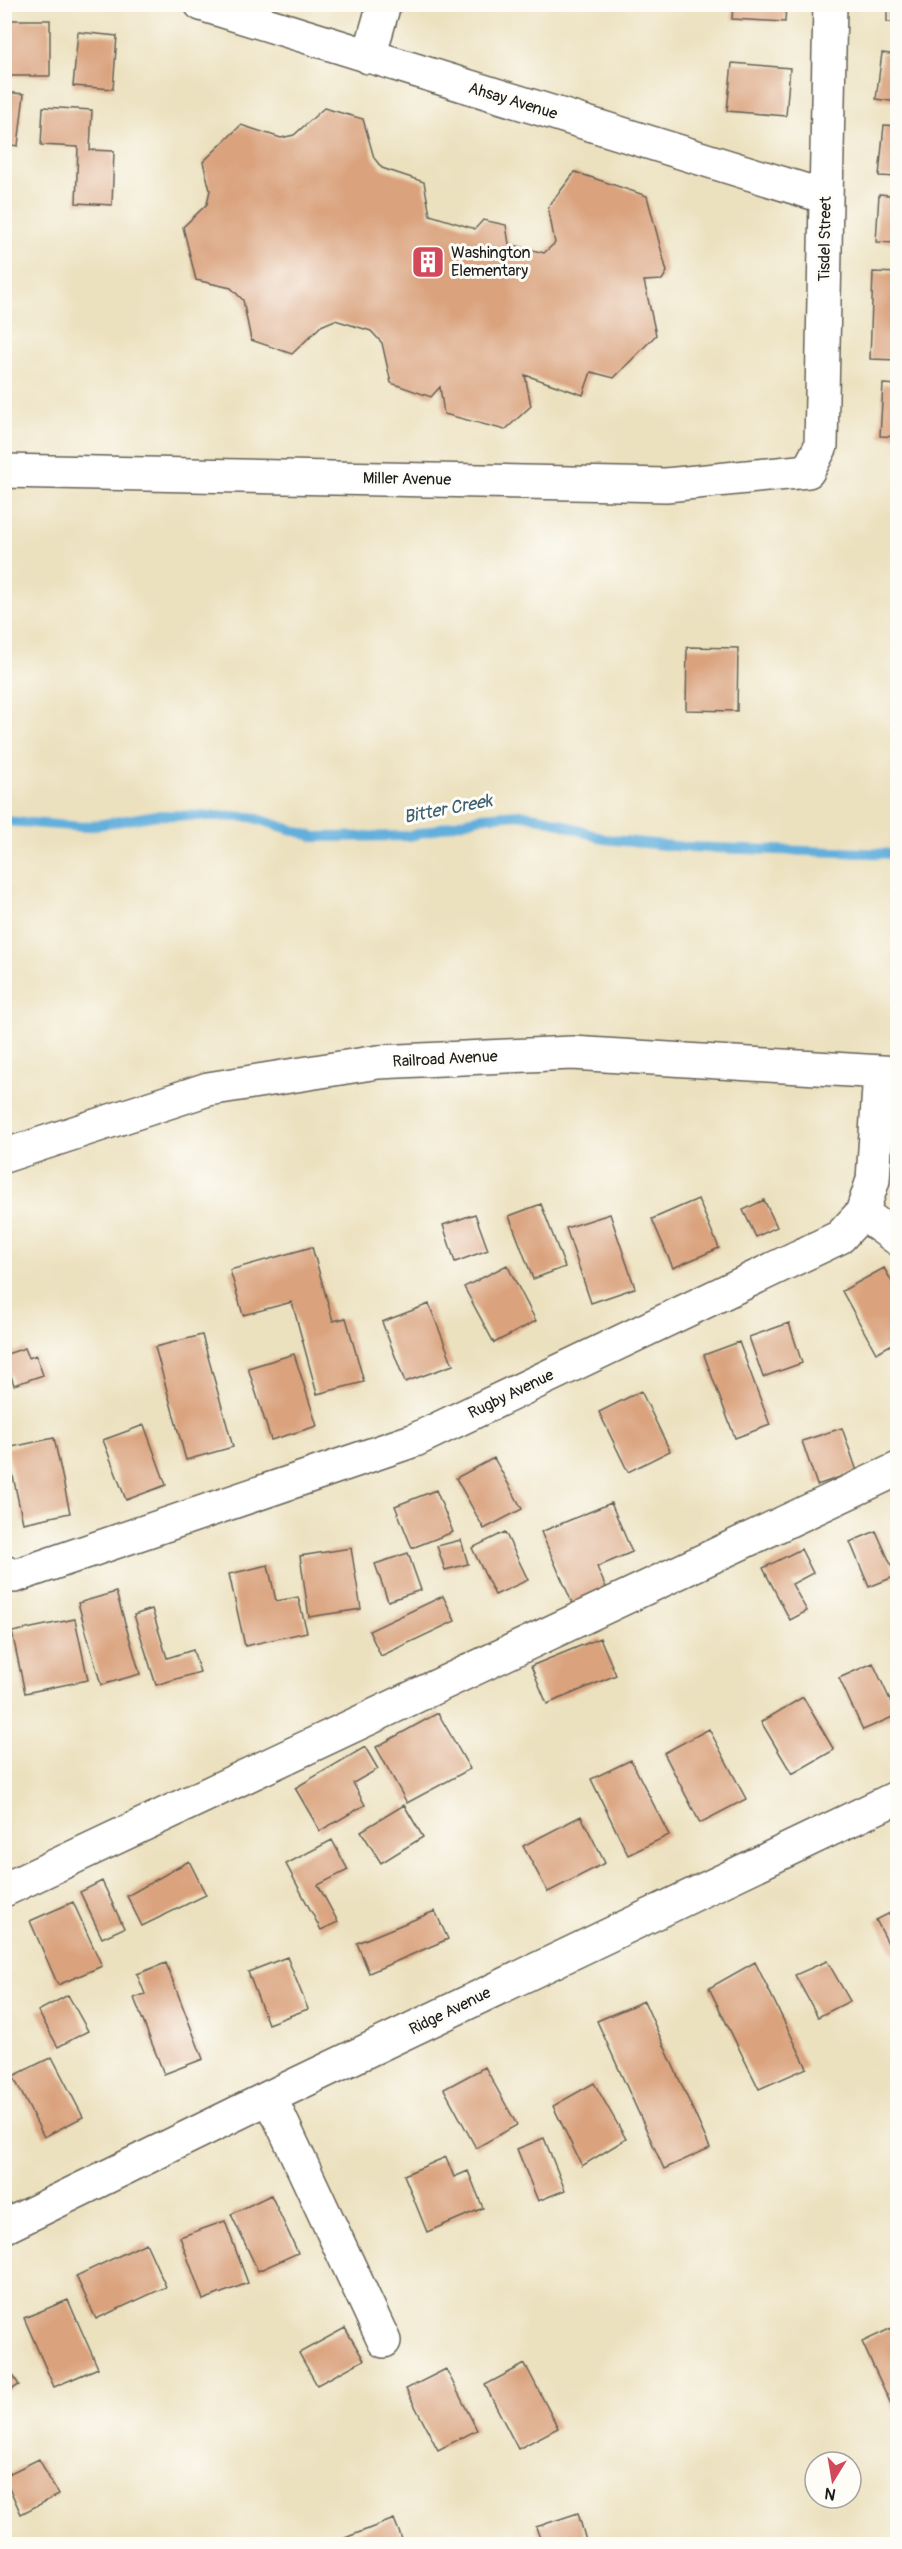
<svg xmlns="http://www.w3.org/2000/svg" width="902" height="2549" viewBox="0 0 902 2549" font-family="Pangolin,sans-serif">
	<rect width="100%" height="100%" fill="#fdfcf7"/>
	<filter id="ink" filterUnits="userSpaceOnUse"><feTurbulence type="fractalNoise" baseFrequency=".0167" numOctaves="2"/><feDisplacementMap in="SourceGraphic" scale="12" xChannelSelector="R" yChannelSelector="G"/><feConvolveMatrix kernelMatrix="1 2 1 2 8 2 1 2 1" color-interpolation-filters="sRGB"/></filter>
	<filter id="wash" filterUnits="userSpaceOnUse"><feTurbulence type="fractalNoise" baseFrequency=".008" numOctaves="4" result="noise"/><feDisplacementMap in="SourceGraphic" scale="24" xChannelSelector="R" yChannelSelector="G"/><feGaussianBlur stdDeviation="1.35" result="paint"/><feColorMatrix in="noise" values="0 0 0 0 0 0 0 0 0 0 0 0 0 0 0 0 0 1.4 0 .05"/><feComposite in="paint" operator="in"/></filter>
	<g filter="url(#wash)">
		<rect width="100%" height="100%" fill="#ece1bf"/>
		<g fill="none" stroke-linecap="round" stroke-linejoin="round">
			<path stroke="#62afdc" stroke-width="10" d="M 4,821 L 85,827 L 157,815 L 251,817 L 315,837 L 410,836 L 482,817 L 519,814 L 547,819 L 604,839 L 684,847 L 898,854"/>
		</g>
		<g id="blocks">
			<path fill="#daa37e" d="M 733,4 L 786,4 L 785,22 L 732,19 Z
				M 887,4 L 898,4 L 898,22 L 887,22 Z
				M 4,20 L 50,20 L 50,76 L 4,76 Z
				M 78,32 L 117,36 L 113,89 L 73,86 Z
				M 882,53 L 898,55 L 898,102 L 876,99 Z
				M 732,63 L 790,68 L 786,116 L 727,111 Z
				M 4,92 L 24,94 L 18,146 L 4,144 Z
				M 43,107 L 92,110 L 90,150 L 114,151 L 112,205 L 76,203 L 78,147 L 41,145 Z
				M 324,108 L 363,119 L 374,158 L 382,168 L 424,182 L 430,215 L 475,229 L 483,220 L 506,225 L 509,244 L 544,253 L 555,243 L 548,207 L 575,172 L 647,196 L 667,272 L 662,280 L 644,281 L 656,335 L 614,378 L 591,372 L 583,395 L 525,375 L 531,406 L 505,430 L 444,414 L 440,387 L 431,397 L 391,383 L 382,343 L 371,331 L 335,320 L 321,326 L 292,354 L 251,340 L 243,300 L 231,288 L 196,280 L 183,227 L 207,204 L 210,190 L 203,162 L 241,125 L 281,138 L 294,135 Z
				M 884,125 L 898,126 L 898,177 L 879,176 Z
				M 879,194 L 898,196 L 898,243 L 876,242 Z
				M 873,272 L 898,273 L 898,360 L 870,359 Z
				M 883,384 L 898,385 L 898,437 L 880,436 Z
				M 687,647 L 738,648 L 737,711 L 686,710 Z
				M 698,1199 L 719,1248 L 673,1268 L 652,1219 Z
				M 764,1200 L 777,1227 L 756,1237 L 743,1210 Z
				M 541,1204 L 565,1267 L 533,1279 L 509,1216 Z
				M 475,1214 L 488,1250 L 455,1262 L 443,1225 Z
				M 610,1214 L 635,1288 L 591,1303 L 566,1228 Z
				M 312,1247 L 333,1321 L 346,1318 L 364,1382 L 317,1394 L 292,1302 L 243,1315 L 230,1270 Z
				M 507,1265 L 536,1321 L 494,1343 L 464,1287 Z
				M 884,1268 L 898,1292 L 898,1341 L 876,1353 L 842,1291 Z
				M 429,1304 L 453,1365 L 405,1382 L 382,1322 Z
				M 789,1323 L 802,1363 L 763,1377 L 749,1337 Z
				M 202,1335 L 233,1447 L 186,1460 L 155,1347 Z
				M 739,1342 L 770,1425 L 735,1438 L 704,1355 Z
				M 25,1348 L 29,1358 L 36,1355 L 43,1375 L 14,1385 L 4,1355 Z
				M 294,1354 L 317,1426 L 271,1440 L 248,1368 Z
				M 641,1391 L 670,1451 L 628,1472 L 599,1412 Z
				M 144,1425 L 166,1485 L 126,1500 L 103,1440 Z
				M 842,1428 L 857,1471 L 817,1485 L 802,1441 Z
				M 54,1438 L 70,1513 L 23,1523 L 7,1448 Z
				M 494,1458 L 522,1509 L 484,1529 L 456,1478 Z
				M 436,1490 L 453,1532 L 412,1548 L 395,1506 Z
				M 611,1503 L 632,1552 L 597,1567 L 608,1592 L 574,1607 L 541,1532 Z
				M 876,1531 L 896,1576 L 869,1587 L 850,1542 Z
				M 505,1532 L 528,1580 L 495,1595 L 472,1548 Z
				M 461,1540 L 468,1564 L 445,1570 L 437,1546 Z
				M 351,1548 L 361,1609 L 309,1617 L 300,1556 Z
				M 801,1549 L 813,1573 L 792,1584 L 807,1611 L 790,1620 L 763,1568 Z
				M 408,1553 L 421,1590 L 388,1601 L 375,1564 Z
				M 268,1565 L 276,1601 L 298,1597 L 307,1632 L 245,1646 L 229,1574 Z
				M 116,1592 L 140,1674 L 101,1685 L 78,1603 Z
				M 443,1596 L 455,1621 L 381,1656 L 369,1631 Z
				M 152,1609 L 167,1658 L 193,1650 L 200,1672 L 156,1685 L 134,1615 Z
				M 75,1619 L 88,1680 L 25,1693 L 12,1632 Z
				M 600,1638 L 616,1675 L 547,1704 L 531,1666 Z
				M 873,1663 L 897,1715 L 863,1730 L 839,1678 Z
				M 803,1697 L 834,1750 L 792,1774 L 761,1722 Z
				M 438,1713 L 470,1769 L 407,1803 L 376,1747 Z
				M 709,1729 L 746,1799 L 700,1823 L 664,1753 Z
				M 365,1747 L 378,1769 L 353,1783 L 365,1805 L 320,1831 L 295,1788 Z
				M 631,1760 L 669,1835 L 628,1855 L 591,1779 Z
				M 404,1805 L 423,1837 L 381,1863 L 361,1831 Z
				M 581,1816 L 605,1863 L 548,1892 L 523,1846 Z
				M 332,1840 L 348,1870 L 318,1885 L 338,1922 L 321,1930 L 286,1864 Z
				M 189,1861 L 206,1895 L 142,1926 L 127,1896 Z
				M 102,1881 L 124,1928 L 102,1938 L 80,1892 Z
				M 73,1902 L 102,1966 L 58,1985 L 30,1921 Z
				M 898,1909 L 898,1962 L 876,1920 Z
				M 435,1911 L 448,1939 L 369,1973 L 357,1943 Z
				M 287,1957 L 308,2009 L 268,2024 L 248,1972 Z
				M 827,1961 L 850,2001 L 818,2017 L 795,1975 Z
				M 755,1962 L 807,2068 L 759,2089 L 709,1988 Z
				M 166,1963 L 203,2059 L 164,2074 L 134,1998 L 145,1994 L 137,1974 Z
				M 68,1995 L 88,2031 L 58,2047 L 38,2011 Z
				M 644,2001 L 710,2148 L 664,2169 L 597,2021 Z
				M 52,2057 L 83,2117 L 44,2137 L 13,2076 Z
				M 485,2067 L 517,2125 L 476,2148 L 444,2089 Z
				M 594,2083 L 626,2139 L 582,2166 L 553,2106 Z
				M 544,2138 L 565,2190 L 538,2201 L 517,2149 Z
				M 446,2157 L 454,2177 L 468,2171 L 483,2208 L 427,2232 L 404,2175 Z
				M 271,2195 L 298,2253 L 258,2271 L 231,2214 Z
				M 225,2221 L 248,2283 L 203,2300 L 180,2237 Z
				M 146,2243 L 166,2287 L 96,2319 L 76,2276 Z
				M 68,2300 L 98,2368 L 54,2387 L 24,2318 Z
				M 898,2325 L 898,2419 L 862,2342 Z
				M 345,2328 L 364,2360 L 317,2385 L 299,2353 Z
				M 4,2361 L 19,2385 L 4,2394 Z
				M 525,2364 L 558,2428 L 518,2449 L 485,2385 Z
				M 446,2369 L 477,2430 L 438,2450 L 406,2389 Z
				M 39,2459 L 58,2495 L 21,2514 L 4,2476 Z
				M 578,2513 L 587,2544 L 542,2544 L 536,2527 Z
				M 394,2519 L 404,2544 L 348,2544 L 345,2538 Z"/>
		</g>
	</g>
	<g filter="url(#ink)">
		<use href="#blocks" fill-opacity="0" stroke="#656155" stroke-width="1.5"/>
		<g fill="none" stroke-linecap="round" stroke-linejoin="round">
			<defs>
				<path id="minor" d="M 201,4 L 826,197
					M 369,57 L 384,4
					M 4,471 L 666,485 L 808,471 L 821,446 L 830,4
					M 4,1156 L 208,1089 L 378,1062 L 572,1053 L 898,1073
					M 862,1213 L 898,1239
					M 4,1572 L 15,1576 L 415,1440 L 840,1237 L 862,1213 L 873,1180 L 880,1072
					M 4,1890 L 898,1469
					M 270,2097 L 384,2341
					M 4,2227 L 270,2097 L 898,1797"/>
			</defs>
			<use href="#minor" stroke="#656155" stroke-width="36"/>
			<use href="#minor" stroke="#fff" stroke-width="33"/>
		</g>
	</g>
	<defs>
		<symbol id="building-square" viewBox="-11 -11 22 22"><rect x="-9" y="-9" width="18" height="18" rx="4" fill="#d1495b" stroke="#fdfcf7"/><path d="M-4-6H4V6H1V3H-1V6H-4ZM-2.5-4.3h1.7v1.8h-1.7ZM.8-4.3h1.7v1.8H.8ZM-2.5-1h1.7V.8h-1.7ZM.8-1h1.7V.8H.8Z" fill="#fff"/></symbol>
	</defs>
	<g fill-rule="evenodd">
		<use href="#building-square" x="409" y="243" width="38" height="38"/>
	</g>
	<g text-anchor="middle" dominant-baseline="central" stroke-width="6" stroke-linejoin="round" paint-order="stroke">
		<g font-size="16" fill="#1c1c1c" stroke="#fdfcf7">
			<text transform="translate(513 101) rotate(17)">Ahsay Avenue</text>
			<text transform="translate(825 239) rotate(-89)">Tisdel Street</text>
			<text transform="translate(407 479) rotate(1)">Miller Avenue</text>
			<text transform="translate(445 1059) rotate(-3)">Railroad Avenue</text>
			<text transform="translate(511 1394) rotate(-26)">Rugby Avenue</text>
			<text transform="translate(450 2011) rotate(-26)">Ridge Avenue</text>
		</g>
		<g font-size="16" fill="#1c1c1c" stroke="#fdfcf7" text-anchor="start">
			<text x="451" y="253">Washington<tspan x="451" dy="18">Elementary</tspan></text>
		</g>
		<g font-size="18" font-style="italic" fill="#3c5e72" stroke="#fdfcf7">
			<text transform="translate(448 809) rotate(-11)">Bitter Creek</text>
		</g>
	</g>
	<rect width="902" height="2549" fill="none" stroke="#fdfcf7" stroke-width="24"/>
	<g transform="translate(833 2480) rotate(191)"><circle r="28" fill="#fdfcf7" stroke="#a3a29f" stroke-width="1.5"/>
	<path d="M0-4.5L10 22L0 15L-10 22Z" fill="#d1495b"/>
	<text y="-9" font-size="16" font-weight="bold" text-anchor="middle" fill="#1c1c1c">N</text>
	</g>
</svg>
